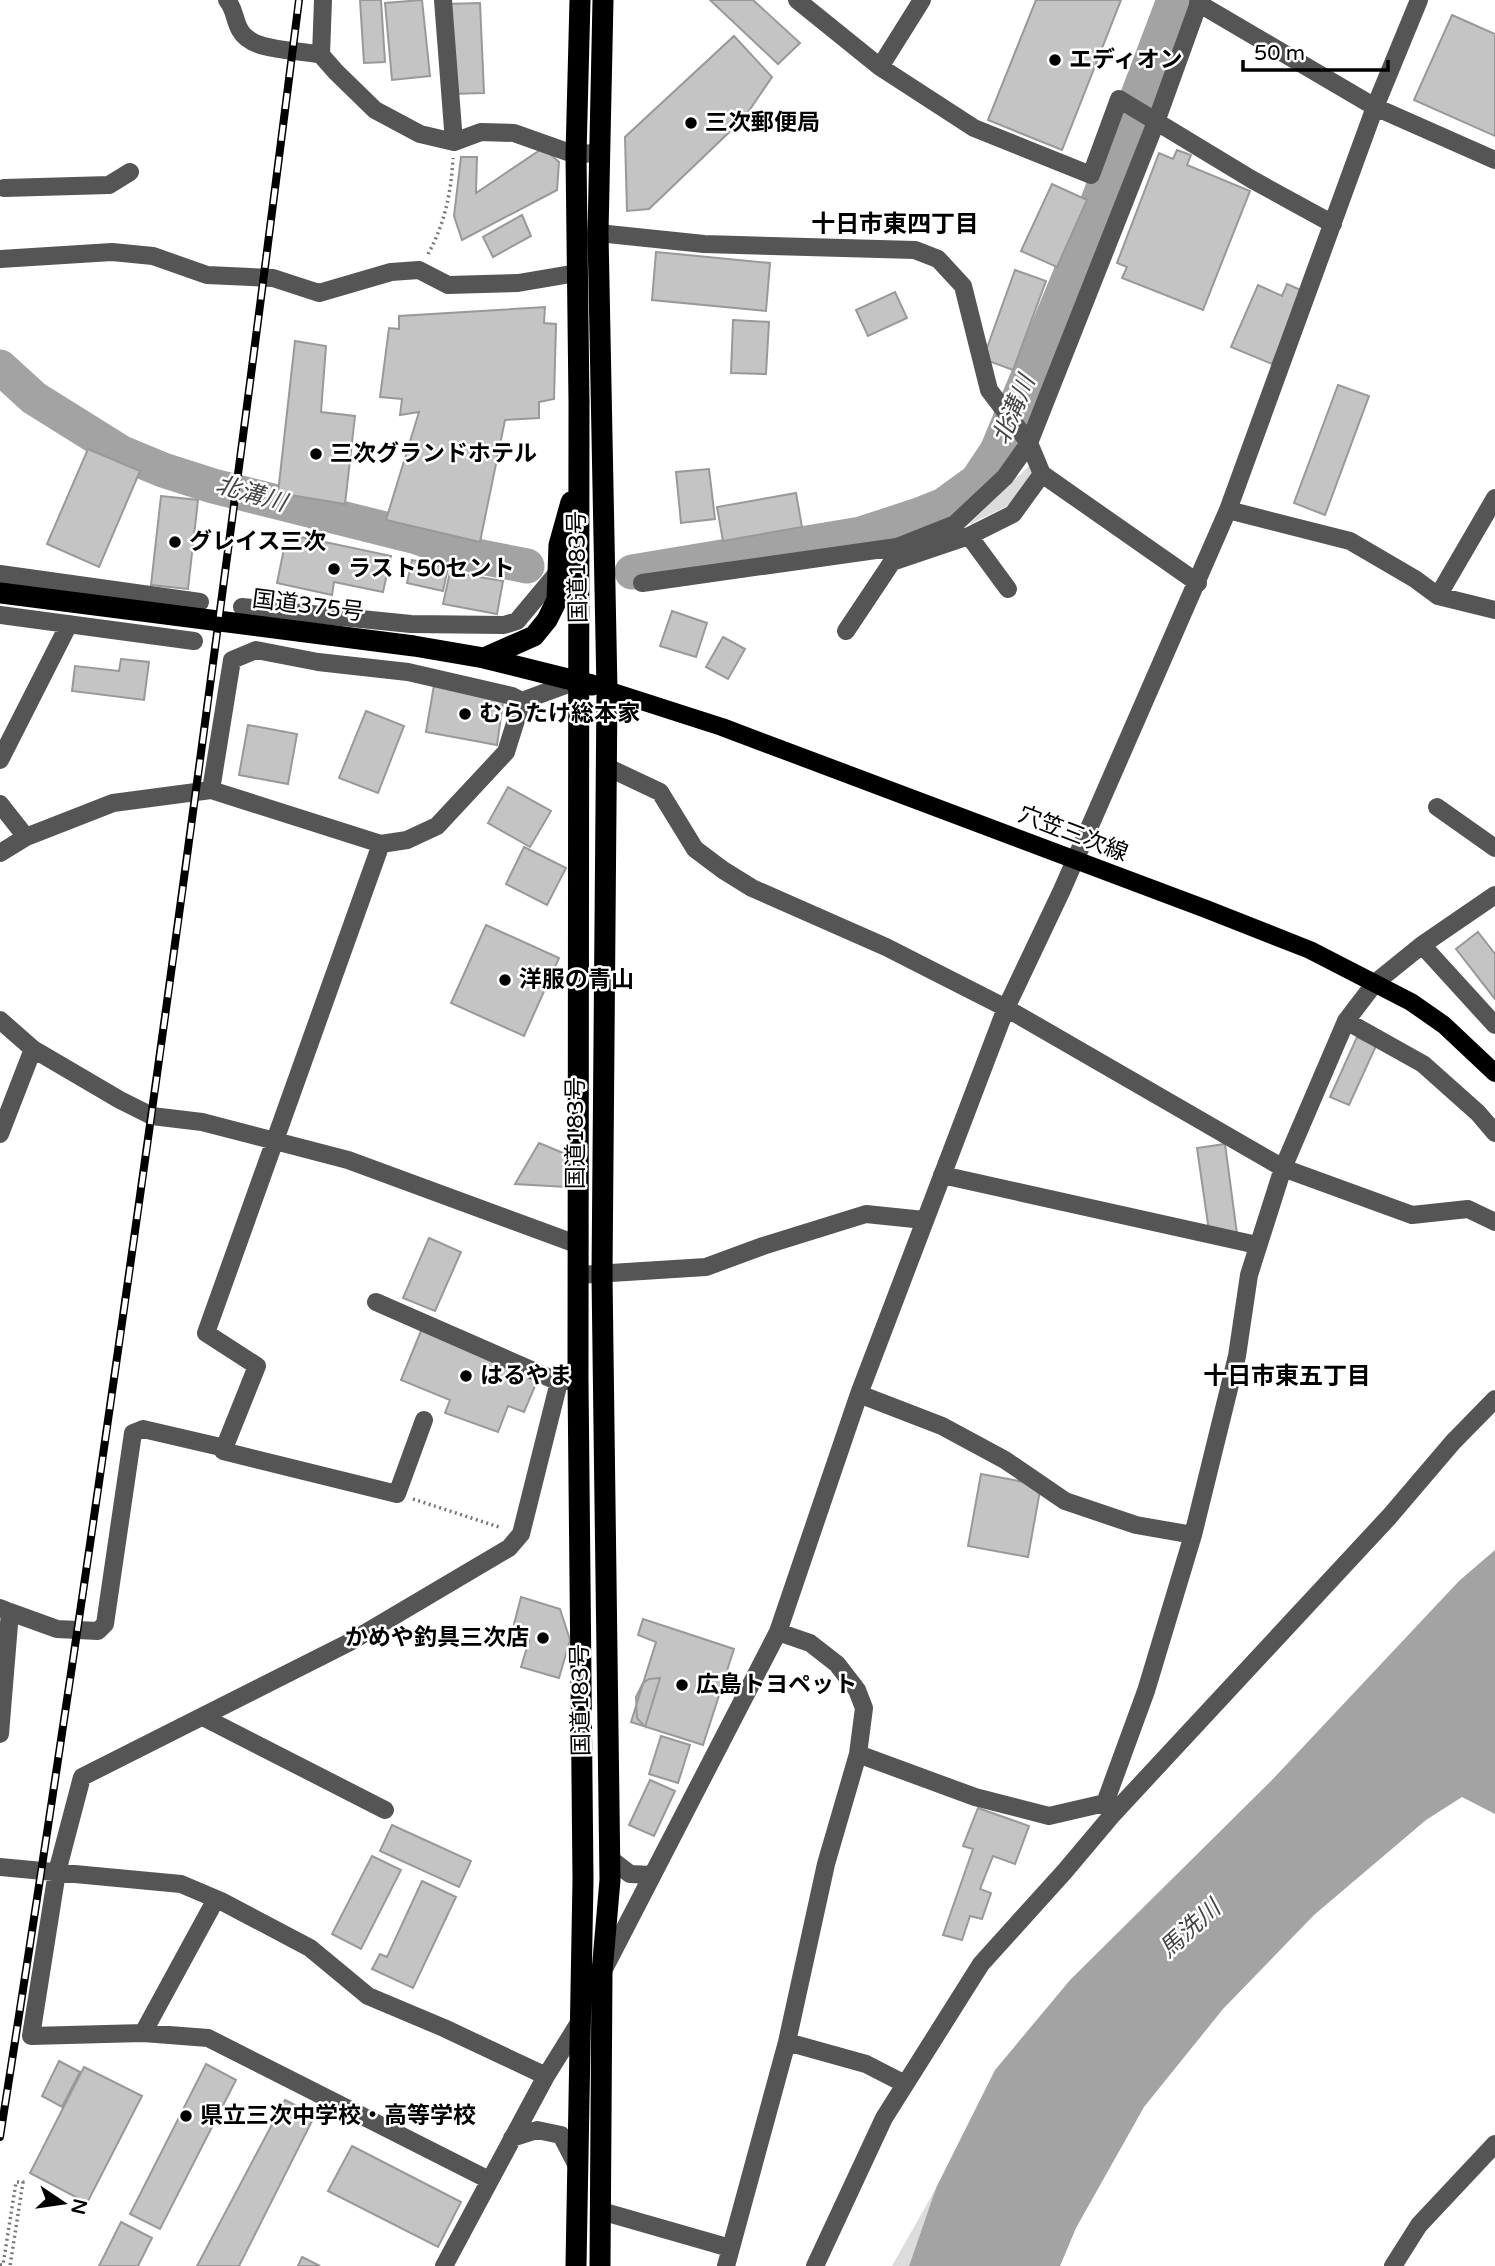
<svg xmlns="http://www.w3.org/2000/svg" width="1495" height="2266" viewBox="0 0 1495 2266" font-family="'Varela Round','Noto Sans JP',sans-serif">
	<rect width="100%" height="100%" fill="#fff"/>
	<path fill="#dcdcdc" d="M 1035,460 L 1042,474 L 1014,503 L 968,525 Z
		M 936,2188 L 909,2266 L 892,2266 Z"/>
	<path fill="#a3a3a3" d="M 1495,1550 L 1495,1814 L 1462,1797 L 1426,1820 L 1314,1915 L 1223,2009 L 1144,2107 L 1076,2228 L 1060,2266 L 909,2266 L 936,2188 L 995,2070 L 1070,1980 L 1272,1780 L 1459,1581 Z"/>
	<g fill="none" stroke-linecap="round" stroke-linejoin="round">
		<path stroke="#a3a3a3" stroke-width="35" d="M 0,367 L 34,398 L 122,453 L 163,470 L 213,486 L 417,537 L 461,553 L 527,566
			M 632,572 L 861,534 L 919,515 L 944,505 L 977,481 L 997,451 L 1069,278 L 1174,0"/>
	</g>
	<path fill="#c4c4c4" stroke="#999" stroke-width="2" d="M 360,0 L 381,0 L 385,62 L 364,63 Z
		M 422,0 L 430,76 L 392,80 L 385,3 Z
		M 710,0 L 753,0 L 800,43 L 778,64 Z
		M 1036,0 L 1121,0 L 1062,150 L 988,120 Z
		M 480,3 L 484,93 L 450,94 L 446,4 Z
		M 1452,15 L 1495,34 L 1495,136 L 1414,100 Z
		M 734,36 L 772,77 L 744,118 L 649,209 L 627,211 L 625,137 Z
		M 543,148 L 559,162 L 557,190 L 462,240 L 454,216 L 461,157 L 477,157 L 476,193 Z
		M 1177,150 L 1191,155 L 1187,165 L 1250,191 L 1203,310 L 1122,278 L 1127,267 L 1117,263 L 1159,153 L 1173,159 Z
		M 1052,184 L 1087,200 L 1057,267 L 1021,251 Z
		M 522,215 L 531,236 L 493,257 L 483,237 Z
		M 656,252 L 770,263 L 766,311 L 652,300 Z
		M 1015,270 L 1046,281 L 1013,370 L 983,359 Z
		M 1287,284 L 1303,291 L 1272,364 L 1231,347 L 1258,285 L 1282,296 Z
		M 895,292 L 907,318 L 868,336 L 856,310 Z
		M 545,307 L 544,323 L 556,324 L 554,399 L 539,402 L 539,418 L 505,420 L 480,542 L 386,520 L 419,412 L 400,415 L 402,399 L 380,397 L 389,328 L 399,329 L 399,316 Z
		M 733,320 L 769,322 L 766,374 L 731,373 Z
		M 295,341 L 326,346 L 321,412 L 355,416 L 345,504 L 278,493 Z
		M 1338,385 L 1369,396 L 1325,515 L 1294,503 Z
		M 88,449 L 140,471 L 99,567 L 47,544 Z
		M 709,469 L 715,519 L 681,523 L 676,472 Z
		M 796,493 L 802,527 L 723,541 L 717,507 Z
		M 161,496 L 198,500 L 188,589 L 151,585 Z
		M 287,534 L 391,556 L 383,592 L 334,582 L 332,595 L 277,583 Z
		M 412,560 L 448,568 L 443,591 L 407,583 Z
		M 450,572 L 503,581 L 497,614 L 443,604 Z
		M 672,611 L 707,623 L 696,657 L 660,646 Z
		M 723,637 L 745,649 L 728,679 L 706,667 Z
		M 121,659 L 149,662 L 144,700 L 72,691 L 75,666 L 119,671 Z
		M 434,685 L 504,695 L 497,745 L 426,732 Z
		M 366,711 L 404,726 L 378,793 L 339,778 Z
		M 248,725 L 297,734 L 288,784 L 239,775 Z
		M 508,787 L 551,811 L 530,847 L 488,823 Z
		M 524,847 L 566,868 L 547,905 L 506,884 Z
		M 486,925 L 559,958 L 524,1036 L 451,1003 Z
		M 1478,932 L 1495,954 L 1495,999 L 1456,949 Z
		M 1357,1037 L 1376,1046 L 1349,1105 L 1330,1097 Z
		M 539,1143 L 568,1155 L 566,1187 L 515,1184 Z
		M 1225,1144 L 1237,1234 L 1210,1238 L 1197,1148 Z
		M 429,1238 L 461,1252 L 435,1311 L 403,1298 Z
		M 425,1321 L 538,1379 L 524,1412 L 508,1406 L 498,1432 L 445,1413 L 450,1400 L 401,1380 Z
		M 981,1474 L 1041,1485 L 1028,1557 L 968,1546 Z
		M 521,1597 L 560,1609 L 570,1640 L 559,1678 L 521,1667 L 529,1641 L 511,1636 Z
		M 643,1619 L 734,1649 L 703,1745 L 631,1722 L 656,1642 L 638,1635 Z
		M 660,1678 L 645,1727 L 637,1718 L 636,1697 L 643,1683 L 649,1679 Z
		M 661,1736 L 690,1745 L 678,1783 L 649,1774 Z
		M 650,1780 L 675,1791 L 654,1836 L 629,1825 Z
		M 978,1808 L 1029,1826 L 1015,1864 L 993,1856 L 980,1889 L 991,1893 L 982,1919 L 970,1916 L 962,1940 L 943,1935 L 973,1849 L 963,1846 Z
		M 392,1825 L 471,1861 L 459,1887 L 380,1851 Z
		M 372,1856 L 401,1870 L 361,1949 L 332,1934 Z
		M 422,1881 L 456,1897 L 413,1988 L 372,1969 L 380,1954 L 387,1957 Z
		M 59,2061 L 80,2072 L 62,2107 L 42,2096 Z
		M 206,2064 L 236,2080 L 160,2229 L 130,2214 Z
		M 84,2067 L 142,2096 L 87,2203 L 30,2173 Z
		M 285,2100 L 315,2115 L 239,2266 L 197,2266 Z
		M 352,2146 L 461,2202 L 438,2247 L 328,2191 Z
		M 121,2222 L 152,2238 L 138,2266 L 99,2266 Z
		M 302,2257 L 320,2266 L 298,2266 Z"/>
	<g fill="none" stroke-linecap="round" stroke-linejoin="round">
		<path stroke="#777" stroke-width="3.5" stroke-dasharray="2 3.5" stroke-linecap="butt" d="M 428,254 C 445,223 451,193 453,158
			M 413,1499 L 502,1528
			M 0,2265 L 3,2265 L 16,2182 L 23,2182 L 10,2266"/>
		<path stroke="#555" stroke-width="18" d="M 227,0 C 235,9 234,20 240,30 C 252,53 299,49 321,55 L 336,72 L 375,110 L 420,134 L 454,142 L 481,132 L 514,133 L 576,155 L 600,152
			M 443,0 L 454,142
			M 797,0 L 880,67 L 974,128 L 1091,175 L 1119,99 L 1251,179 L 1333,224
			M 1198,3 L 1375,107 L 1495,160
			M 321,55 L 323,0
			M 880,67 L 922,0
			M 4,188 L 109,185 L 130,172
			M 598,233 L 704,244 L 915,250 L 938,259 L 963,286 L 989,390 L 1029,443 L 1042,474 L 1198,583
			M 0,259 L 112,252 L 153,256 L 207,275 L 273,278 L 319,293 L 391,272 L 419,270 L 448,285 L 518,283 L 577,273
			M 1228,510 L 1350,541 L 1415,579 L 1438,596 L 1495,610
			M 969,536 L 1008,589
			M 0,574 L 200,602
			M 642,583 L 897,547 L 955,524 L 1005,477 L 1029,443 L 1156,122 L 1200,0
			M 1438,596 L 1495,498
			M 242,607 L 411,624 L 504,625 L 517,621 L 558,572
			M 0,615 L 194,641
			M 846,631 L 892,562 L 969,536 L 1013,514 L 1042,474
			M 0,760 L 69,624
			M 605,766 L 660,792 L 695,849 L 723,870 L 752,888 L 886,947 L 1006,1008 L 1283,1168 L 1412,1215 L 1468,1209 L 1495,1222
			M 211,790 L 232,660 L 256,650 L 318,662 L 408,672 L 512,696 L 522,701 L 579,680
			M 0,804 L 26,837
			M 1437,807 L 1495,848
			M 381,844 L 206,1333 L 257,1366 L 223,1451 L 397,1494 L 424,1420
			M 0,853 L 26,837 L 113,803 L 211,790 L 381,844 L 407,840 L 437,826 L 506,752 L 522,701
			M 1422,945 L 1495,1025
			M 0,1020 L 33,1049
			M 1346,1021 L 1423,1064 L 1478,1113 L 1495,1133
			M 0,1134 L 33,1049 L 120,1100 L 152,1116 L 202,1122 L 348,1160 L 579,1245
			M 942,1175 L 1257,1245
			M 579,1275 L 706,1267 L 763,1246 L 866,1214 L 924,1220
			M 376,1302 L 559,1382
			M 859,1394 L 942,1426 L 1005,1460 L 1065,1501 L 1136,1525 L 1193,1535
			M 10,1612 L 57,1629 L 98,1631 L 105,1624 L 133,1433 L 143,1429 L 225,1448
			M 203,1717 L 385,1810
			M 0,1734 L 10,1612 L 0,1608
			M 858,1754 L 975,1797 L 1049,1816 L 1105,1803
			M 1113,1814 L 1105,1803 L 1146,1691 L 1193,1535 L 1237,1356 L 1249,1275 L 1283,1168 L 1346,1021 L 1375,983 L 1422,945 L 1495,895
			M 609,1858 L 630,1874 L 652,1875
			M 0,1867 L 181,1884 L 221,1901 L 310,1948 L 368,1996 L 444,2028 L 546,2076
			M 605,1967 L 778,1632 L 859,1394 L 1006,1008 L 1062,890 L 1228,510 L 1375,107 L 1419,0
			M 143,2033 L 216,1899
			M 787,2042 L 866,2064 L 905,2084
			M 512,2138 L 537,2130 L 561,2135 L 578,2168
			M 489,2180 L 208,2038 L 143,2033 L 31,2036 L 57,1872 L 82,1777 L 350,1642 L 509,1548 L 521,1534 L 559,1382 L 578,1379
			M 601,2211 L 730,2248
			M 444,2266 L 546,2076 L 582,2018
			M 726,2266 L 787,2042 L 826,1864 L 858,1754 L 864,1708 L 857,1690 L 837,1664 L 810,1643 L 778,1632
			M 815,2266 L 884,2118 L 981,1964 L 1065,1871 L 1113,1814 L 1389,1517 L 1453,1442 L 1495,1399
			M 1393,2266 L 1419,2225 L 1495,2144"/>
		<path stroke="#000" stroke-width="18" d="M 607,690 L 722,727 L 1206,909 L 1310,950 L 1411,1002 L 1444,1025 L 1495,1073"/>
		<path stroke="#000" stroke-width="21" d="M 0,593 L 414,646 L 484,658 L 592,685
			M 484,658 L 534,636 L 547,620 L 557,600 L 559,545 L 571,502
			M 576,2266 L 583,1880 L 578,1379 L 579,402 L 576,155 L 580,0
			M 600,2266 L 602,1972 L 610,1880 L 602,1275 L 607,690 L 598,233 L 603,0"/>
		<defs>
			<path id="rail" d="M 0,2137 C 112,1427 209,714 299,0"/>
		</defs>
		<use href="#rail" stroke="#000" stroke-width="8"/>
		<use href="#rail" stroke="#fff" stroke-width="5" stroke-dasharray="16" stroke-linecap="butt"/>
	</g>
	<g fill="#000" stroke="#fff" stroke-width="2.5">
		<circle cx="1055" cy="60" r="7"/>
		<circle cx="691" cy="123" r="7"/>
		<circle cx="316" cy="454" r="7"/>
		<circle cx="175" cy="542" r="7"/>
		<circle cx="334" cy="569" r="7"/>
		<circle cx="465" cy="714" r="7"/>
		<circle cx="505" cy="980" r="7"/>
		<circle cx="466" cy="1376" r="7"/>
		<circle cx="543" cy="1638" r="7"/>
		<circle cx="682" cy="1685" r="7"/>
		<circle cx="186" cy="2116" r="7"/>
	</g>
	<g text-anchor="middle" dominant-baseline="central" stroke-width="5" stroke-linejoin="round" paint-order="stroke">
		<g font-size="23" font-weight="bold" fill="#000" stroke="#fff" text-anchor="start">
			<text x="1069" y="60">エディオン</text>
			<text x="705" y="123">三次郵便局</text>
			<text x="330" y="454">三次グランドホテル</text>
			<text x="189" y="542">グレイス三次</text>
			<text x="348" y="569">ラスト50セント</text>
			<text x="479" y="714">むらたけ総本家</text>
			<text x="519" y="980">洋服の青山</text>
			<text x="480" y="1376">はるやま</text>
			<text x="529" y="1638" text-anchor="end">かめや釣具三次店</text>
			<text x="696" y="1685">広島トヨペット</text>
			<text x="200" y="2116">県立三次中学校・高等学校</text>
		</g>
		<g font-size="23" fill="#000" stroke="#fff">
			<text transform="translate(578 567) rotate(-91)">国道183号</text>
			<text transform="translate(308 606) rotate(7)">国道375号</text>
			<text transform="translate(1073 834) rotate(21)">穴笠三次線</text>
			<text transform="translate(576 1133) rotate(-90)">国道183号</text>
			<text transform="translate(581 1700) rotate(-91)">国道183号</text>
		</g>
		<g font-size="24" font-weight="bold" fill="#000" stroke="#fff">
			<text x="895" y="224">十日市東四丁目</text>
			<text x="1287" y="1376">十日市東五丁目</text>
		</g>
		<g font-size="24" font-style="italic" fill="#444" stroke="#fff">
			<text transform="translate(1014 410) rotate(-67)">北溝川</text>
			<text transform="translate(251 494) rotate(16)">北溝川</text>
			<text transform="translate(1190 1929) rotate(-42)">馬洗川</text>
		</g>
	</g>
	<g transform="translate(63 2203) rotate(103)" stroke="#ffffff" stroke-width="5" paint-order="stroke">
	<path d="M0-5L12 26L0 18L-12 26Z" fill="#000000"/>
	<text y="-10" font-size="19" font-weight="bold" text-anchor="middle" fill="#000000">N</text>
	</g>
	<path d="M1243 60v10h145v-10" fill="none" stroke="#000000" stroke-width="3.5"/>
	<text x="1254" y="60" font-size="21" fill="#000000" stroke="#ffffff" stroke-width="5" paint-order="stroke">50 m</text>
</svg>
